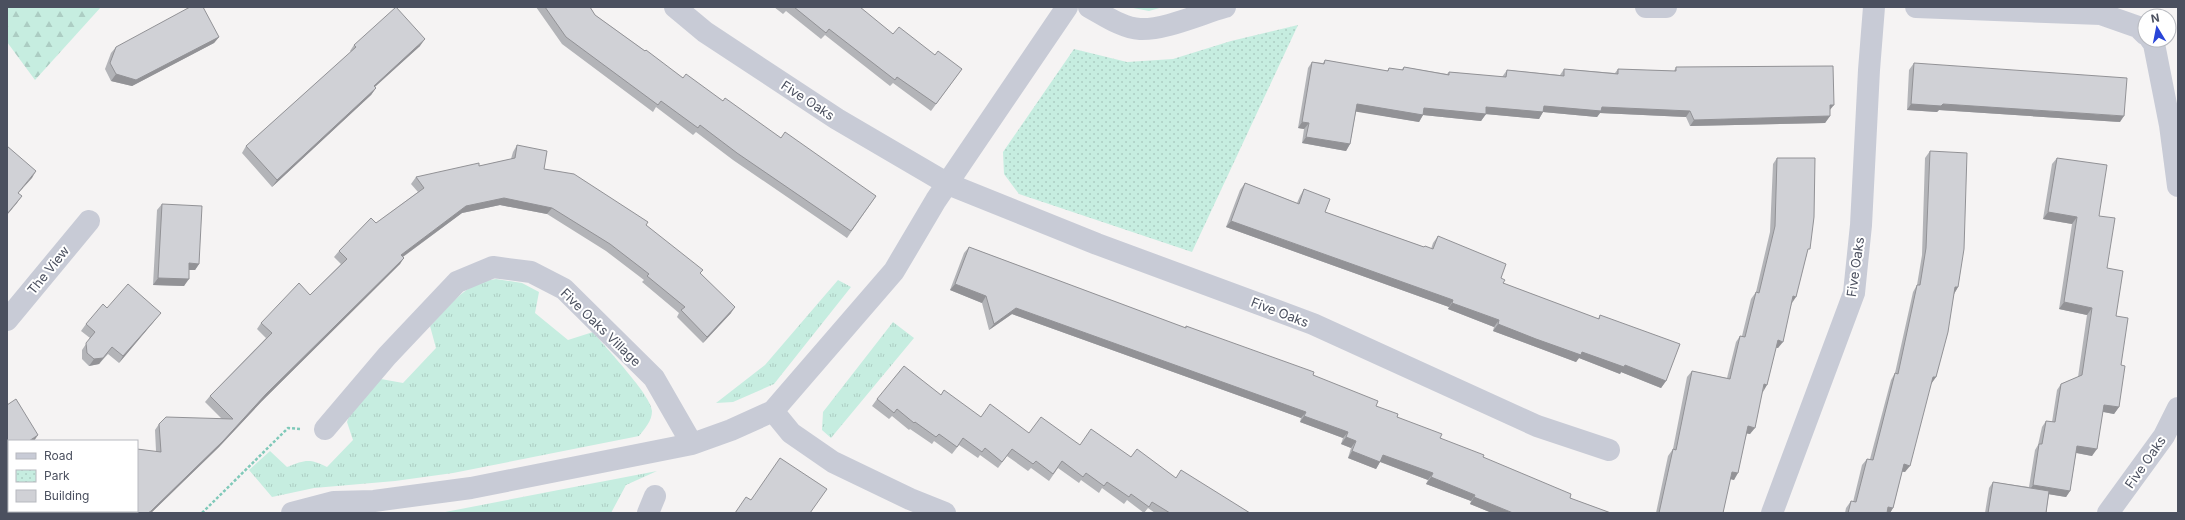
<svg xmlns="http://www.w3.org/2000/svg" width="2185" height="520" viewBox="0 0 2185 520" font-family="Inter,sans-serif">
	<defs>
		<pattern id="grass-tufts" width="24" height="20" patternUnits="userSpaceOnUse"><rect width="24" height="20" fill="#c6ede0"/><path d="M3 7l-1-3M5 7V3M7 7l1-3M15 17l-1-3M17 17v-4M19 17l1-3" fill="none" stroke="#accdc3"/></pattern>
		<pattern id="forest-firs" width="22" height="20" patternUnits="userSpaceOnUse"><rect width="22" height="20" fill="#c6ede0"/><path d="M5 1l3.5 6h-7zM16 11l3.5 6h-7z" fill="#accdc3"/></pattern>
		<pattern id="park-dots" width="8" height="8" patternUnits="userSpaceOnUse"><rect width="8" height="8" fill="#c6ede0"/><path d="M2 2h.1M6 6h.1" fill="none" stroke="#accdc3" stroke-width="1.8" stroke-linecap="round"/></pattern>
	</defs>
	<rect width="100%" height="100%" fill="#f5f3f3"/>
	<path fill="url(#grass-tufts)" d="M 1128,7 L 1163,7 L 1149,11 Z
		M 496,279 L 522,283 L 539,292 L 535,313 L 568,340 L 593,332 C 604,346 652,396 652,411 C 652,421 645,428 639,436 L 453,473 L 395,481 L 314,488 L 272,497 L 249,470 L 270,451 L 287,467 C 305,460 309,458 327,467 L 353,440 L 347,422 L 353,404 L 381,379 L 403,383 L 436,348 L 430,326 C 452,304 464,283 496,279 Z
		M 838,280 L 851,287 L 774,384 L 733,402 L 716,403 L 765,365 Z
		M 893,322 L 914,338 L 831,438 L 822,430 L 823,412 Z
		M 657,471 L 626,485 L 611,513 L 440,513 Z"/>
	<path fill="url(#forest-firs)" d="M 7,7 L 101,7 L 35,80 L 7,42 Z"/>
	<path fill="url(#park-dots)" d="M 1298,25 L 1192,252 L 1019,194 L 1004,174 L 1003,152 L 1074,49 L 1127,62 L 1173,59 L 1231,41 Z"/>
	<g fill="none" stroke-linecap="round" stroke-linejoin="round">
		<path stroke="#80c9b9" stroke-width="2.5" stroke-dasharray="3 2" stroke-linecap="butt" d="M 202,513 L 288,428 L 300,429"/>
		<path stroke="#c8cbd6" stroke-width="22" d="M 675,7 L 705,32 L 837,119 L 948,184 L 1097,244 L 1313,324 L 1537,426 L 1609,450
			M 1089,7 C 1104,15 1122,28 1140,29 C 1165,30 1200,14 1225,7
			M 1646,7 L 1666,7
			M 1916,7 L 2101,14 L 2138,27 L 2145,34
			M 2151,40 L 2154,44 L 2170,125 L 2178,186
			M 7,320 L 89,221
			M 325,429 L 387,356 L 457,282 L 493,267 L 531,272 L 564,289 L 654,378 L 692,444
			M 292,513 L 334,502 L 374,501 L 471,488 L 692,444 L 731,430 L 773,411
			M 648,513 L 655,496
			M 945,513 L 910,499 L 833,462 L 791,433 L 773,411 L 894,271 L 936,200 L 1067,7
			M 1772,513 L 1854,293 L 1861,225 L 1869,70 L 1874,7
			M 2108,513 L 2164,436 L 2178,408"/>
	</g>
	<path fill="#b3b4b8" d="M 536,7 L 590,7 L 595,15 L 645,51 L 683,78 L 723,101 L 781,138 L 876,196 L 847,238 L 733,160 L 696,132 L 693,135 L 656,107 L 653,112 L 562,44 Z
		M 774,7 L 852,7 L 893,34 L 962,69 L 931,111 L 893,83 L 890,86 L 825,35 L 821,39 L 786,11 L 783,14 Z
		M 219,37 L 214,43 L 132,86 L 111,81 L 105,69 L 111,53 L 116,47 Z
		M 354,45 L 420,46 L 375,87 L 376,88 L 371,95 L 272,187 L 242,153 L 246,146 L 351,52 L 350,51 Z
		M 1325,60 L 1387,71 L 1389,68 L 1401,70 L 1404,67 L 1447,74 L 1449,72 L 1502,77 L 1507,70 L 1560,75 L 1564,69 L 1615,73 L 1618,69 L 1674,71 L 1676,67 L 1830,111 L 1830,116 L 1825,123 L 1690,126 L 1686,117 L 1600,113 L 1597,117 L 1543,112 L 1539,119 L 1486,114 L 1481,121 L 1423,115 L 1419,122 L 1356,111 L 1350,144 L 1346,151 L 1302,143 L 1304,129 L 1298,128 L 1308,68 L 1312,62 L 1323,63 Z
		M 1914,63 L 2120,122 L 1939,110 L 1937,112 L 1907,110 L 1909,70 Z
		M 517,145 L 544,169 L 646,225 L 700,273 L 731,313 L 703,343 L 677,317 L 679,313 L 642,282 L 644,280 L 606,251 L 547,214 L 500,205 L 462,213 L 403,257 L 400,264 L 262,401 L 219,447 L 151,513 L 82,513 L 137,511 L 156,451 L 155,430 L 159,424 L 222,419 L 205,402 L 210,396 L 266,338 L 257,329 L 261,323 L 310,295 L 341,264 L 334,257 L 339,251 L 418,192 L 411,184 L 416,177 L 479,166 L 511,159 L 513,152 Z
		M 1930,151 L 1958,287 L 1954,294 L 1936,377 L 1931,384 L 1905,472 L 1902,472 L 1893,508 L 1890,513 L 1845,513 L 1846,508 L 1851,501 L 1853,502 L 1862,465 L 1867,459 L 1870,459 L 1891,380 L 1895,373 L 1913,292 L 1917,285 L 1922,255 L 1925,158 Z
		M 1777,158 L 1807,254 L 1778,348 L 1776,348 L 1750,434 L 1747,433 L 1734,480 L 1730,479 L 1723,513 L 1656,513 L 1668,456 L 1673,449 L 1687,377 L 1692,371 L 1727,378 L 1736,342 L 1740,336 L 1742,336 L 1751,299 L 1756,292 L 1770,232 L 1773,164 Z
		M 2057,158 L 2099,216 L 2107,268 L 2116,316 L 2121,365 L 2119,407 L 2114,414 L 2103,412 L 2092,456 L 2076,453 L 2070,491 L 2066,497 L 2049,494 L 2046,513 L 1985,513 L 1989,488 L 1993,482 L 2029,487 L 2035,450 L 2038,445 L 2042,427 L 2046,421 L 2052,422 L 2057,390 L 2061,384 L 2078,377 L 2087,315 L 2059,309 L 2072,224 L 2043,219 L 2052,164 Z
		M 1245,183 L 1297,203 L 1300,196 L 1304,189 L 1325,212 L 1424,247 L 1425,246 L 1431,249 L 1433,243 L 1438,236 L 1501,278 L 1503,283 L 1598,319 L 1600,315 L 1666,381 L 1661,388 L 1621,372 L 1620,374 L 1579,358 L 1576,362 L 1493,331 L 1494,327 L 1448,309 L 1449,307 L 1226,227 L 1240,190 Z
		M 162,204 L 199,264 L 195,270 L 189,270 L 184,286 L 153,285 L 157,210 Z
		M 969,247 L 1185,328 L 1186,326 L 1313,375 L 1440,438 L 1570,498 L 1611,513 L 1492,513 L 1470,504 L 1471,501 L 1426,484 L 1428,480 L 1380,462 L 1376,469 L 1348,458 L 1351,448 L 1341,444 L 1343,438 L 1300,422 L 1301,418 L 1012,314 L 989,330 L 982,303 L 950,290 L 964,253 Z
		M 107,308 L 156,319 L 119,363 L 108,354 L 99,364 L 89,366 L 82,359 L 82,350 L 90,338 L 81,331 L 86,324 Z
		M 941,395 L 981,417 L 1029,433 L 1131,457 L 1250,513 L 1155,513 L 1148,508 L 1144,513 L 1127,500 L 1124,504 L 1102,488 L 1099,493 L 1081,480 L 1079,483 L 1058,468 L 1049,481 L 1031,468 L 1028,471 L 1007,456 L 998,468 L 980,455 L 978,458 L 959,445 L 952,454 L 934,441 L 932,444 L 910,429 L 909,430 L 892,416 L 889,419 L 872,406 L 877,399 Z"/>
	<path fill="#929296" d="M 219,37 L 214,43 L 132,86 L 111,81 L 116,74 Z
		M 425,39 L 420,46 L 369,92 L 374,86 Z
		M 376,88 L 371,95 L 272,187 L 277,180 Z
		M 1357,104 L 1424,108 L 1544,106 L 1602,107 L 1690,111 L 1686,117 L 1600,113 L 1597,117 L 1543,112 L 1539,119 L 1485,114 L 1486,114 L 1481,121 L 1423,115 L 1419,122 L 1352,111 Z
		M 1911,104 L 1943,104 L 2124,116 L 2120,122 L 1939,110 L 1937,112 L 1907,110 Z
		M 1830,105 L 1834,105 L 1829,111 Z
		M 1830,116 L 1825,123 L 1690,126 L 1694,120 Z
		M 1302,122 L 1309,123 L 1304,129 L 1298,128 Z
		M 1306,137 L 1350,144 L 1346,151 L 1302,143 Z
		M 36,171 L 32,178 L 13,199 L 18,193 Z
		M 22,196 L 17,203 L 7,215 L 7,214 Z
		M 504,198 L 552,208 L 547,214 L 500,205 L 462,213 L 397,261 L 401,255 L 466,206 Z
		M 2048,212 L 2077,217 L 2072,224 L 2043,219 Z
		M 1231,221 L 1453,300 L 1449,307 L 1226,227 Z
		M 404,258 L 400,264 L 262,401 L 219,447 L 151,513 L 148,513 L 266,394 Z
		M 189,263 L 199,264 L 195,270 L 185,270 Z
		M 158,278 L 189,279 L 184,286 L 153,285 Z
		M 955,284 L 986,296 L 982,303 L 950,290 Z
		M 1955,287 L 1958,287 L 1954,294 Z
		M 1793,296 L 1796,297 L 1792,303 Z
		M 2064,302 L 2092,308 L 2087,315 L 2059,309 Z
		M 1452,303 L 1499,320 L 1494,327 L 1448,309 Z
		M 735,307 L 731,313 L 703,343 L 707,337 Z
		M 1016,308 L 1306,412 L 1301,418 L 1012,314 L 989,330 L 994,324 Z
		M 161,313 L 156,319 L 119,363 L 123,356 Z
		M 1498,324 L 1625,365 L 1666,381 L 1661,388 L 1621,372 L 1620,374 L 1579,358 L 1576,362 L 1493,331 Z
		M 1778,340 L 1783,342 L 1778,348 L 1773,347 Z
		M 112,347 L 99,364 L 89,366 L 94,359 Z
		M 1933,377 L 1936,377 L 1931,384 Z
		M 1764,384 L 1767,385 L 1763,392 Z
		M 2104,405 L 2119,407 L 2114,414 L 2099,411 Z
		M 1304,416 L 1348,432 L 1343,438 L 1300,422 Z
		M 1748,426 L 1755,428 L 1750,434 L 1743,433 Z
		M 38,435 L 34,441 L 29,441 Z
		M 1346,437 L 1356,441 L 1351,448 L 1341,444 Z
		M 2077,446 L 2097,449 L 2092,456 L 2072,452 Z
		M 1352,451 L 1380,462 L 1376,469 L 1348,458 Z
		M 9,453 L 9,457 L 7,458 L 7,455 Z
		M 1383,455 L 1433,473 L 1428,480 L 1378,461 Z
		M 1904,464 L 1910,466 L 1905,472 L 1899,471 Z
		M 1732,472 L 1738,473 L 1734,480 L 1727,478 Z
		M 1431,477 L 1475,495 L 1471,501 L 1426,484 Z
		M 2033,485 L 2070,491 L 2066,497 L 2029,491 Z
		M 1474,497 L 1513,513 L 1492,513 L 1470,504 Z
		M 1888,507 L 1893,508 L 1890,513 L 1884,513 Z"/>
	<path fill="#d0d1d6" stroke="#929296" d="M 190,7 L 203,7 L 219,37 L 136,80 L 116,74 L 110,63 L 116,47 Z
		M 396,7 L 425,39 L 374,86 L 376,88 L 277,180 L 246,146 L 356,47 L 354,45 Z
		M 545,7 L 590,7 L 595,15 L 645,51 L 646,50 L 683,78 L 686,74 L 723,101 L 725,98 L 781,138 L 785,132 L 876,196 L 851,231 L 737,153 L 700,125 L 698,128 L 661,101 L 658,105 L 566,37 Z
		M 794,7 L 860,7 L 893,34 L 899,27 L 935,55 L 938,51 L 962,69 L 936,104 L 897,77 L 895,80 L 829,29 L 826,33 Z
		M 1325,60 L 1388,71 L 1389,68 L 1403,70 L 1404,67 L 1449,75 L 1449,72 L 1506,77 L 1507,70 L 1564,76 L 1564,69 L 1618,74 L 1618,69 L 1676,71 L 1676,67 L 1833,66 L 1834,105 L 1830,105 L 1830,116 L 1694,120 L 1690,111 L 1602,107 L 1601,111 L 1544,106 L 1543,112 L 1486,107 L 1486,114 L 1424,108 L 1423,115 L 1357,104 L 1350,144 L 1306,137 L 1309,123 L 1302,122 L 1312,62 L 1324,64 Z
		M 1914,63 L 2127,78 L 2124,116 L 1943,104 L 1941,106 L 1911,104 Z
		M 517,145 L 547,151 L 544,169 L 574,174 L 648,222 L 646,225 L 703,270 L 700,273 L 735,307 L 707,337 L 681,310 L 685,307 L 647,276 L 649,274 L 610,244 L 552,208 L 504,198 L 466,206 L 401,255 L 404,258 L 266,394 L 223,441 L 151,511 L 148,513 L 82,513 L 85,511 L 137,511 L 137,449 L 161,452 L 159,424 L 166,417 L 233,419 L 210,396 L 272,333 L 261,323 L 299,283 L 310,295 L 347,259 L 339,251 L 371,218 L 376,223 L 424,188 L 416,177 L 479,163 L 479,166 L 515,158 Z
		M 7,146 L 36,171 L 18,193 L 22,196 L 7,214 Z
		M 1930,151 L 1967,153 L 1964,249 L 1958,287 L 1955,287 L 1948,332 L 1936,377 L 1933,377 L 1910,466 L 1904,464 L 1893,508 L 1888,507 L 1887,513 L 1848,513 L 1851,501 L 1856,502 L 1867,459 L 1873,460 L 1895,373 L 1898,374 L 1917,285 L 1920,285 L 1926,248 Z
		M 1777,158 L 1815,158 L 1814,217 L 1810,249 L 1808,249 L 1796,297 L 1793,296 L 1783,342 L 1778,340 L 1767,385 L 1764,384 L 1755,428 L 1748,426 L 1738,473 L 1732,472 L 1723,513 L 1659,513 L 1673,449 L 1676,450 L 1692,371 L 1730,379 L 1740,336 L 1745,337 L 1756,292 L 1759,293 L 1775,226 Z
		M 2057,158 L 2107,165 L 2099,216 L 2115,218 L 2107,268 L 2123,271 L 2116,316 L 2128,318 L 2121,365 L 2125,366 L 2119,407 L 2104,405 L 2097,449 L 2077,446 L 2070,491 L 2033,485 L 2039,444 L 2042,444 L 2046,421 L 2055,422 L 2061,384 L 2082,375 L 2092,308 L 2064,302 L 2077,217 L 2048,212 Z
		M 1245,183 L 1299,204 L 1304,189 L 1330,199 L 1325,212 L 1424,247 L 1425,246 L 1433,249 L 1438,236 L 1506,264 L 1501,278 L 1505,280 L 1503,283 L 1599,319 L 1600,315 L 1680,344 L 1666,381 L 1625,365 L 1624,367 L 1582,352 L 1581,355 L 1536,339 L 1498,324 L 1499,320 L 1452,303 L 1453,300 L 1231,221 Z
		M 162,204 L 202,206 L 199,264 L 189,263 L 189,279 L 158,278 Z
		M 969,247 L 1186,328 L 1186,326 L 1314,372 L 1313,375 L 1378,401 L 1376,406 L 1398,414 L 1397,417 L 1442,434 L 1440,438 L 1484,455 L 1483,457 L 1571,494 L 1570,498 L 1611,513 L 1513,513 L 1474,497 L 1475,495 L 1431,477 L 1433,473 L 1383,455 L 1380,462 L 1352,451 L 1356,441 L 1346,437 L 1348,432 L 1304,416 L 1306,412 L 1016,308 L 994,324 L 986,296 L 955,284 Z
		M 128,284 L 161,313 L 123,356 L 112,347 L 103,358 L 94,359 L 87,353 L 86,343 L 95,332 L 86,324 L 103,304 L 107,308 Z
		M 904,366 L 941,395 L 944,390 L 981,417 L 990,404 L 1029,433 L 1041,417 L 1080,445 L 1091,429 L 1131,457 L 1137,449 L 1176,478 L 1181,470 L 1250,513 L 1170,513 L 1152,502 L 1149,507 L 1131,494 L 1129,497 L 1107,482 L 1104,486 L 1086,473 L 1083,477 L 1062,461 L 1053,474 L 1036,461 L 1033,464 L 1012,449 L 1002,462 L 985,448 L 982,452 L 963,438 L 957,447 L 939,434 L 936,437 L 915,422 L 914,423 L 897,409 L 894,413 L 877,399 Z
		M 16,399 L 38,435 L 29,441 L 9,441 L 9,453 L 7,455 L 7,405 Z
		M 780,458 L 827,489 L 810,513 L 735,513 L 746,497 L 751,500 Z
		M 1993,482 L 2049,491 L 2046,513 L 1988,513 Z"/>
	<g text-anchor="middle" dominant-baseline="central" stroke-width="4" stroke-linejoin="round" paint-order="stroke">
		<g font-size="13" fill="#4b505f" stroke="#fff">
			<text transform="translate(808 100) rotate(33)">Five Oaks</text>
			<text transform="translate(1855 267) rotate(-82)">Five Oaks</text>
			<text transform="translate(48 270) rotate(-51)">The View</text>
			<text transform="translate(1280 312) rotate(21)">Five Oaks</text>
			<text transform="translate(601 327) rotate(44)">Five Oaks Village</text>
			<text transform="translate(2145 462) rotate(-55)">Five Oaks</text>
		</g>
	</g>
	<rect width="2185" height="520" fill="none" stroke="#4b505f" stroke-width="16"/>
	<rect x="8" y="440" width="130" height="72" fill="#ffffff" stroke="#b7b9bf"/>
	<rect x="16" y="453" width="20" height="6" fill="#c8cbd6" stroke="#b7b9bf"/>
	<text x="44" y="460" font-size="12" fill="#4b505f">Road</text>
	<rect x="16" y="470" width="20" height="12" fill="url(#park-dots)" stroke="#b7b9bf"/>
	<text x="44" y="480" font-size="12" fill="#4b505f">Park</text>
	<rect x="16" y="490" width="20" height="12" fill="#d0d1d6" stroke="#b7b9bf"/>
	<text x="44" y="500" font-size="12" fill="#4b505f">Building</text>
	<g transform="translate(2157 28) rotate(350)"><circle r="19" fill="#ffffff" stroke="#b7b9bf"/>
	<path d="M0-3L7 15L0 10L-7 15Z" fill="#2945d8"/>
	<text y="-6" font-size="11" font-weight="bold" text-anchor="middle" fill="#4b505f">N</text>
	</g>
</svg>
